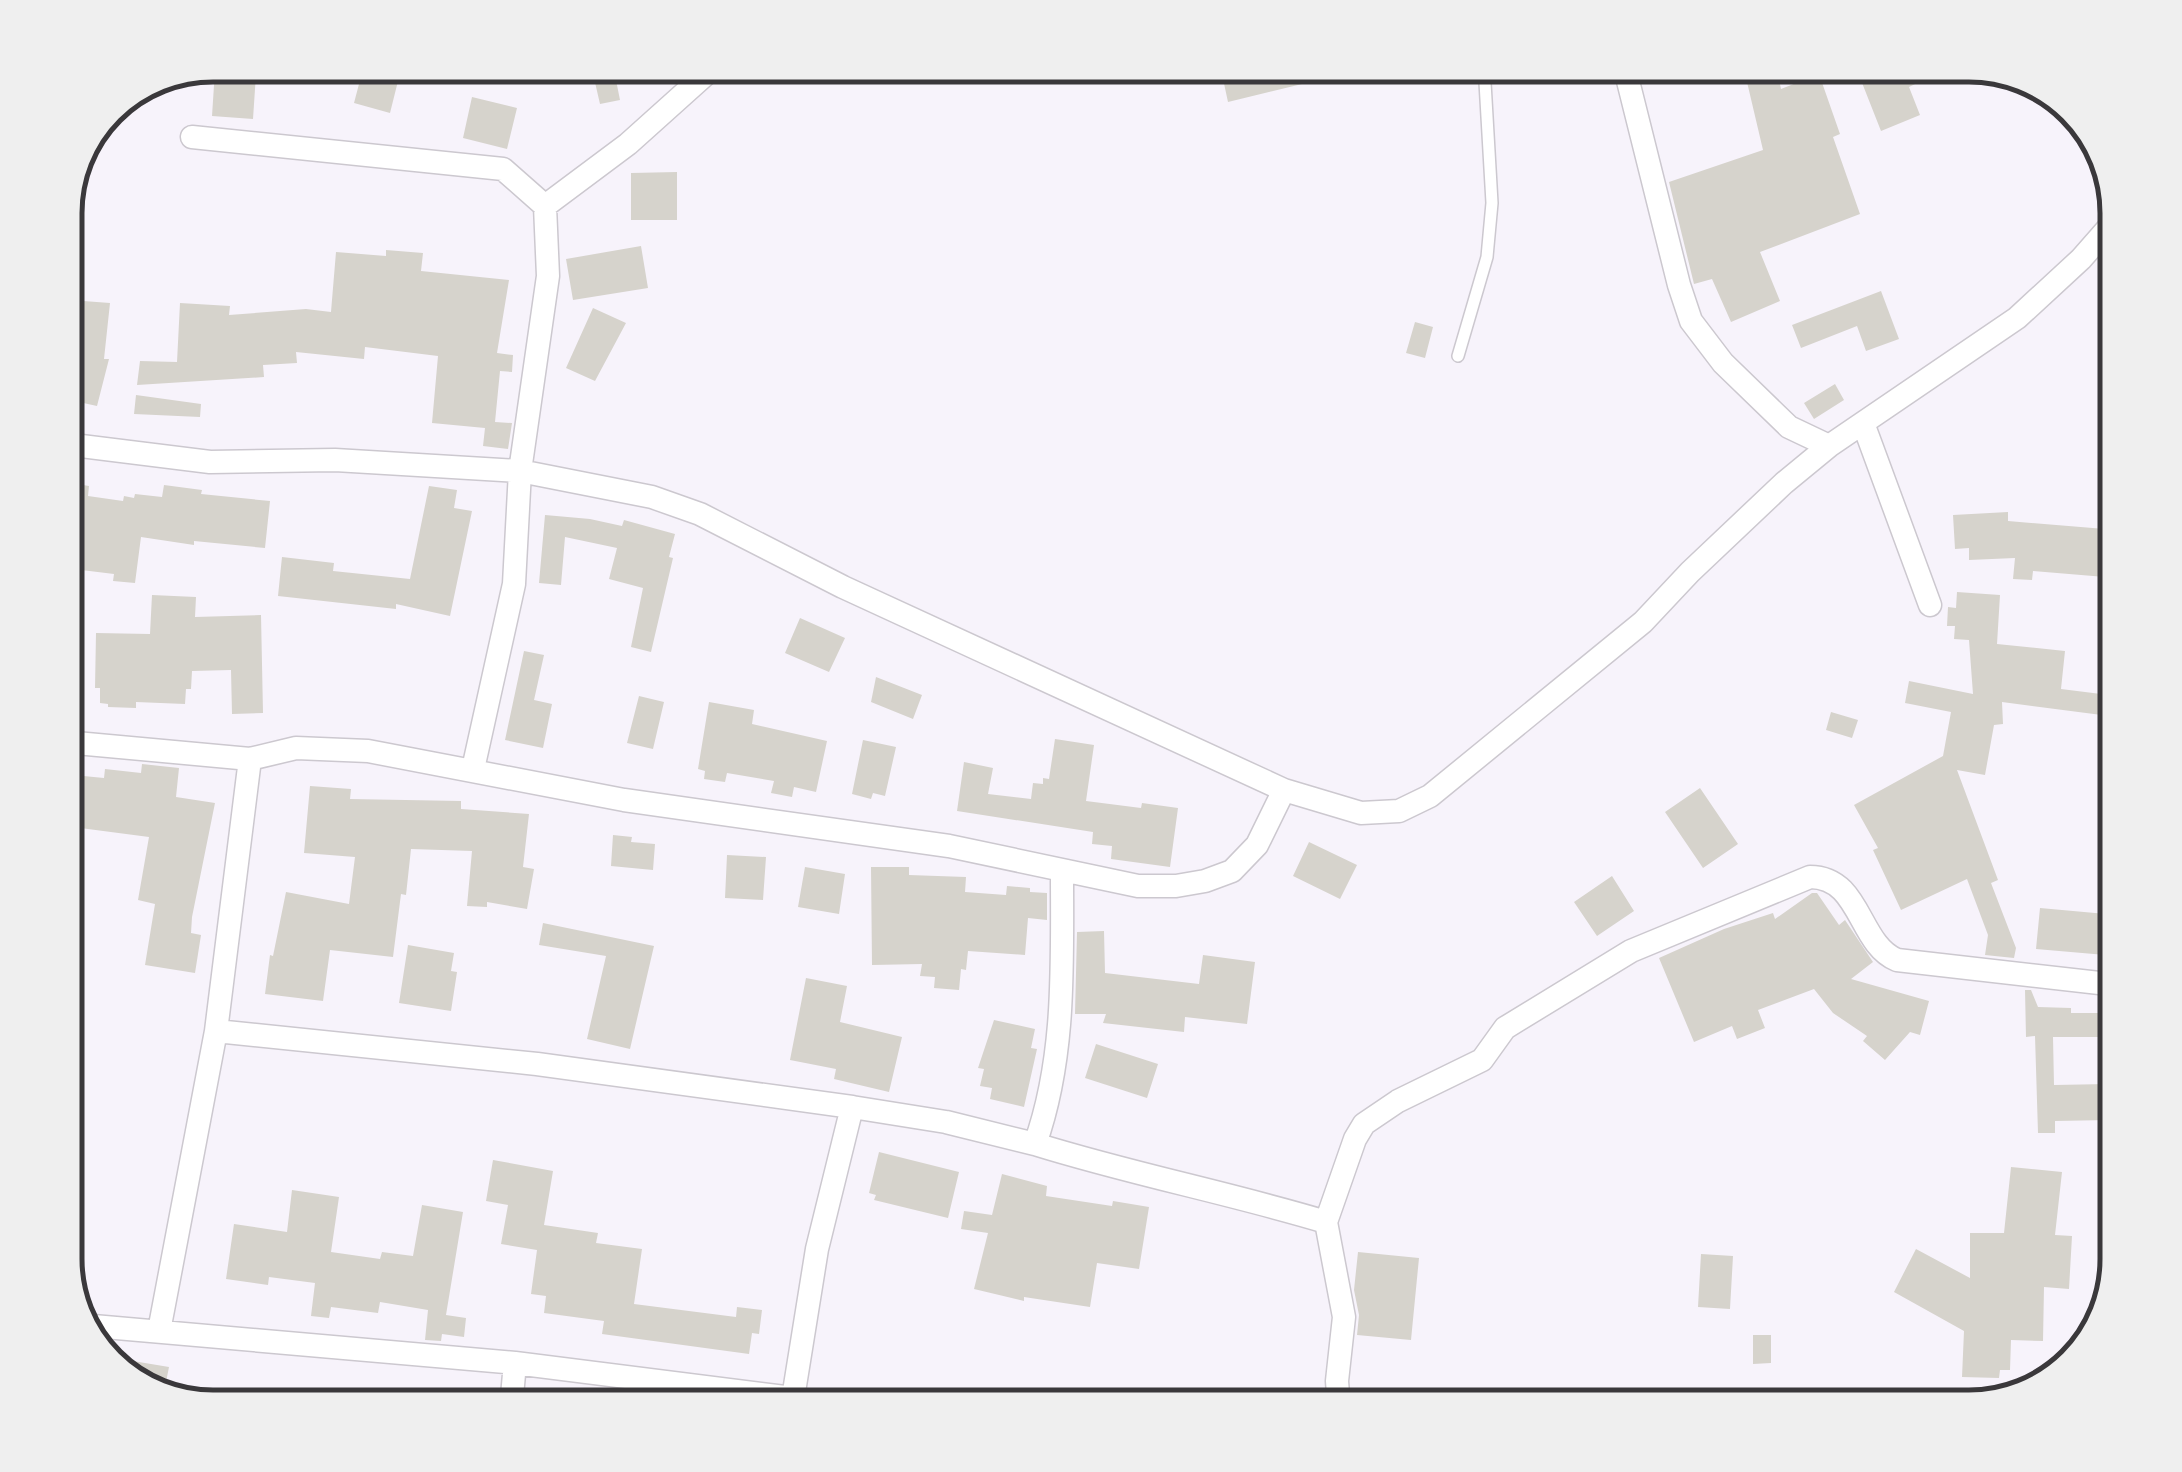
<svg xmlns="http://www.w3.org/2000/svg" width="2182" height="1472" viewBox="0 0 2182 1472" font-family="Jost,sans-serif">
	<rect width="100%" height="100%" fill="#f7f3fb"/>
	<path fill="#d6d3cc" d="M 364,65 L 402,65 L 390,113 L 354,103 Z
		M 591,65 L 613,65 L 620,100 L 600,104 Z
		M 1220,65 L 1351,65 L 1352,72 L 1228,102 Z
		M 1743,65 L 1776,65 L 1781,89 L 1819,74 L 1840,134 L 1833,137 L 1860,214 L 1760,252 L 1780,301 L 1731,322 L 1712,279 L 1694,284 L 1669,182 L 1763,150 Z
		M 1855,65 L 1877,65 L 1880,71 L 1895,65 L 1954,65 L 1909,87 L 1920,115 L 1881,131 Z
		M 215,70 L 256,74 L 253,119 L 212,116 Z
		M 472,97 L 517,108 L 507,149 L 463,138 Z
		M 677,172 L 677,220 L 631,220 L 631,173 Z
		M 641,246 L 648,288 L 573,300 L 566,259 Z
		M 386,250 L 423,253 L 421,271 L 509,280 L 497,353 L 513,355 L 512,372 L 500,371 L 495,422 L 512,423 L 508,449 L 483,446 L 485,428 L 432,423 L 438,356 L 365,347 L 364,359 L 296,352 L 297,363 L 263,365 L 264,377 L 137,385 L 140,361 L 177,362 L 180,303 L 230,306 L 229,315 L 306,309 L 331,312 L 336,252 L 386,256 Z
		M 1881,291 L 1899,339 L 1866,351 L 1857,326 L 1801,348 L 1792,325 Z
		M 70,300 L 110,303 L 104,359 L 109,359 L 97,406 L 65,399 Z
		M 593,308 L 626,323 L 595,381 L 566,368 Z
		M 1415,322 L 1433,327 L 1425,358 L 1406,353 Z
		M 1835,384 L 1844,400 L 1814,419 L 1804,403 Z
		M 136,395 L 201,404 L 200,417 L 134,414 Z
		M 65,482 L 89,486 L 88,496 L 123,501 L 124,496 L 134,498 L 135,494 L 162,497 L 164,485 L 202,490 L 201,494 L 270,501 L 265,548 L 194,541 L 194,545 L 141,537 L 135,583 L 113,581 L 114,574 L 65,568 Z
		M 429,486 L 457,490 L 454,508 L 472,511 L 450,616 L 396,604 L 396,609 L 278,596 L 282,557 L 334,563 L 333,571 L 410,579 Z
		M 2008,512 L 2008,521 L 2117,530 L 2117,578 L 2033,571 L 2032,580 L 2013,579 L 2015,558 L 1969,560 L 1969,548 L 1955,549 L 1953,515 Z
		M 545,515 L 590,519 L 622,526 L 624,520 L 675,534 L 669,557 L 673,558 L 651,652 L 631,647 L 643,588 L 609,579 L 617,548 L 565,537 L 561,585 L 539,583 Z
		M 1957,592 L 2000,595 L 1997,644 L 2065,651 L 2061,689 L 2117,696 L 2117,717 L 2002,702 L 2003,724 L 1994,725 L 1985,775 L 1957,770 L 1998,880 L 1991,883 L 2016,948 L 2014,958 L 1985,955 L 1988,935 L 1967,879 L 1901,910 L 1873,850 L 1878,848 L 1854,805 L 1943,756 L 1951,712 L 1905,703 L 1909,681 L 1973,694 L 1969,640 L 1954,639 L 1955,626 L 1947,626 L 1948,607 L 1956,608 Z
		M 152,595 L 196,597 L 195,617 L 261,615 L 263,713 L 232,714 L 231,670 L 192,671 L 191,689 L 186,689 L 185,704 L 136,702 L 136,708 L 108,707 L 108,704 L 100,703 L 100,688 L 95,688 L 96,633 L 150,634 Z
		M 800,618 L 845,638 L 829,672 L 785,653 Z
		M 524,651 L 544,655 L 534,700 L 552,704 L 543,748 L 505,740 Z
		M 876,677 L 922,695 L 913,719 L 871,702 Z
		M 639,696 L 664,702 L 653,749 L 627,743 Z
		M 709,702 L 754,710 L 752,724 L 827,741 L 816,792 L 794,787 L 792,797 L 771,793 L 774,781 L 727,773 L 725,782 L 704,779 L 705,771 L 698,769 Z
		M 1831,712 L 1858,720 L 1852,738 L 1826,730 Z
		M 1055,739 L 1094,745 L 1086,801 L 1141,808 L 1142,803 L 1178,808 L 1170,867 L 1111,859 L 1112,846 L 1092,844 L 1093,832 L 957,811 L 964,762 L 993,768 L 988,794 L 1031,799 L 1033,783 L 1043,784 L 1043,778 L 1049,779 Z
		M 863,740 L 896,747 L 885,796 L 873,793 L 871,799 L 852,794 Z
		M 142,764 L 179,768 L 176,797 L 215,803 L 192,917 L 191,933 L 201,935 L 195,973 L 145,965 L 155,904 L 138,900 L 149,837 L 65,826 L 65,786 L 72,786 L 73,775 L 104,778 L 105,769 L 141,773 Z
		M 310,786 L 351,789 L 350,799 L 461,801 L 461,809 L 529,814 L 523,867 L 534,869 L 527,909 L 487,902 L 487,907 L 467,906 L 472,851 L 411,849 L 406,895 L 401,894 L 393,957 L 330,950 L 323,1001 L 265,994 L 270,955 L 273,956 L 286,892 L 349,904 L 355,857 L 304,853 Z
		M 1700,788 L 1738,844 L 1703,868 L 1665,812 Z
		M 613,835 L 632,837 L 631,842 L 655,844 L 653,870 L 611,866 Z
		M 1309,842 L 1357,865 L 1340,899 L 1293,876 Z
		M 727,855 L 766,857 L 763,900 L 725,898 Z
		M 805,867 L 845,874 L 839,914 L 798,907 Z
		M 871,867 L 909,867 L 909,875 L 966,877 L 965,892 L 1006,895 L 1007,886 L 1030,888 L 1030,892 L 1047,893 L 1047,920 L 1028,918 L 1025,955 L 968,951 L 966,970 L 961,969 L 959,990 L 934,988 L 935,977 L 920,976 L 922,964 L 872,965 Z
		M 1612,876 L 1634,911 L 1597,936 L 1574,902 Z
		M 1812,893 L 1817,893 L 1839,925 L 1845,920 L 1873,962 L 1851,979 L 1929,1001 L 1920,1035 L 1910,1032 L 1885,1060 L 1863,1041 L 1867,1036 L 1833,1013 L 1814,989 L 1758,1010 L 1765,1028 L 1737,1039 L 1732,1026 L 1694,1042 L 1659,958 L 1724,929 L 1773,913 L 1775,919 Z
		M 2040,908 L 2117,915 L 2117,956 L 2036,949 Z
		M 543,923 L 654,946 L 630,1049 L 587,1039 L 606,956 L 539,945 Z
		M 1104,931 L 1105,973 L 1199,984 L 1203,955 L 1255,962 L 1247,1024 L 1185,1017 L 1184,1032 L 1103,1023 L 1106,1014 L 1075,1014 L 1077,932 Z
		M 408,945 L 454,953 L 451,971 L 457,972 L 451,1011 L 399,1003 Z
		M 806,978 L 847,986 L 840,1022 L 902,1037 L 889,1092 L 834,1079 L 836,1069 L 790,1060 Z
		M 2025,990 L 2031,990 L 2038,1007 L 2071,1008 L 2071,1013 L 2109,1013 L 2109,1037 L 2053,1037 L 2054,1085 L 2108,1084 L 2109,1120 L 2055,1121 L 2055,1133 L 2038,1133 L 2035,1036 L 2026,1037 Z
		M 994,1020 L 1035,1029 L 1031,1048 L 1037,1049 L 1024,1107 L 990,1099 L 992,1088 L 980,1086 L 984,1069 L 978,1068 Z
		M 1096,1044 L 1158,1064 L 1147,1098 L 1085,1078 Z
		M 879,1152 L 959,1172 L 948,1218 L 874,1200 L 876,1195 L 869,1193 Z
		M 493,1160 L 553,1171 L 544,1225 L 598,1233 L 596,1243 L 642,1249 L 634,1304 L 736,1317 L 737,1307 L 762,1310 L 759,1334 L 752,1333 L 749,1354 L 602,1334 L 604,1321 L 544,1313 L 546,1296 L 531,1294 L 537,1250 L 501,1244 L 508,1205 L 486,1201 Z
		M 2011,1167 L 2062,1172 L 2055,1235 L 2072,1236 L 2069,1289 L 2044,1287 L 2043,1341 L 2011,1340 L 2010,1370 L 2000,1370 L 1999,1378 L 1962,1377 L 1964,1331 L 1894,1292 L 1916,1249 L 1970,1278 L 1970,1233 L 2004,1233 Z
		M 1002,1174 L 1047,1186 L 1046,1196 L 1112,1206 L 1113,1201 L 1149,1207 L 1139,1269 L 1097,1263 L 1090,1307 L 1024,1297 L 1024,1301 L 974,1289 L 988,1233 L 961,1229 L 964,1211 L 992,1215 Z
		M 292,1190 L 339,1197 L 331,1252 L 380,1259 L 382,1252 L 413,1256 L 422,1205 L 463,1212 L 446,1315 L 466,1318 L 464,1337 L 442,1334 L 441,1341 L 425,1340 L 428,1310 L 380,1302 L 378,1313 L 331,1307 L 329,1318 L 311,1316 L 315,1283 L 269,1277 L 268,1285 L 226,1279 L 234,1224 L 287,1232 Z
		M 1358,1252 L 1419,1258 L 1411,1340 L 1357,1335 L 1359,1315 L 1354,1290 Z
		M 1701,1254 L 1733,1256 L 1730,1309 L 1698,1307 Z
		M 1753,1335 L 1771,1335 L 1771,1363 L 1753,1364 Z
		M 133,1361 L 169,1367 L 164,1392 L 130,1382 Z"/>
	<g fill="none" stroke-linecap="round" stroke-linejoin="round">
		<defs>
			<path id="service" d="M 1458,356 L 1487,257 L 1492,203 L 1484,65"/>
			<path id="minor" d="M 1624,65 L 1679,285 L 1691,321 L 1723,363 L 1789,427 L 1829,446
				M 192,137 L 503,169 L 545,206 L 548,276 L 520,471 L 514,584 L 473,769
				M 545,206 L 628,144 L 716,65
				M 1863,423 L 1930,605
				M 65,444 L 210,462 L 335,460 L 520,471 L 652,497 L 700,514 L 843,587 L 1284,790 L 1361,813 L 1399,811 L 1430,796 L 1643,622 L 1690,572 L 1784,483 L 1829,446 L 2017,318 L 2081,259 L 2117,218
				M 65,742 L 250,759 L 296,748 L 368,751 L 624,800 L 949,846 L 1138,886 L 1176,886 L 1205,881 L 1232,871 L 1257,845 L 1284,790
				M 216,1031 L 537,1064 L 852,1107
				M 1035,1144 C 1131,1174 1230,1193 1326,1222 L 1344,1317 L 1337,1381 L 1339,1407
				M 1326,1222 L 1355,1139 L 1364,1124 L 1398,1101 L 1482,1060 L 1505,1028 L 1631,951 L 1810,877 C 1861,877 1858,944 1897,960 L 2117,985
				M 2111,1280 L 2117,1228
				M 82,1325 L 515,1363
				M 159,1331 L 216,1031 L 250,759
				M 511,1407 L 515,1363 L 793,1398 L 817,1249 L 852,1107 L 946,1122 L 1035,1144 C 1066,1057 1062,963 1062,871"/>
		</defs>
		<use href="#service" stroke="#ccc8cf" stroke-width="14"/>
		<use href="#minor" stroke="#ccc8cf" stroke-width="25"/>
		<use href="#service" stroke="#fff" stroke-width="11"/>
		<use href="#minor" stroke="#fff" stroke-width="22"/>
	</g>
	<path d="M0 0H2182V1472H0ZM213 82H1969A131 131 0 0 1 2100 213V1259A131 131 0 0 1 1969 1390H213A131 131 0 0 1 82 1259V213A131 131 0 0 1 213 82Z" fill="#efefef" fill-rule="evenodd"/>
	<path fill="none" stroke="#3a383b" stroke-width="5" d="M213 82H1969A131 131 0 0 1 2100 213V1259A131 131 0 0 1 1969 1390H213A131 131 0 0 1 82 1259V213A131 131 0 0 1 213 82Z"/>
</svg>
